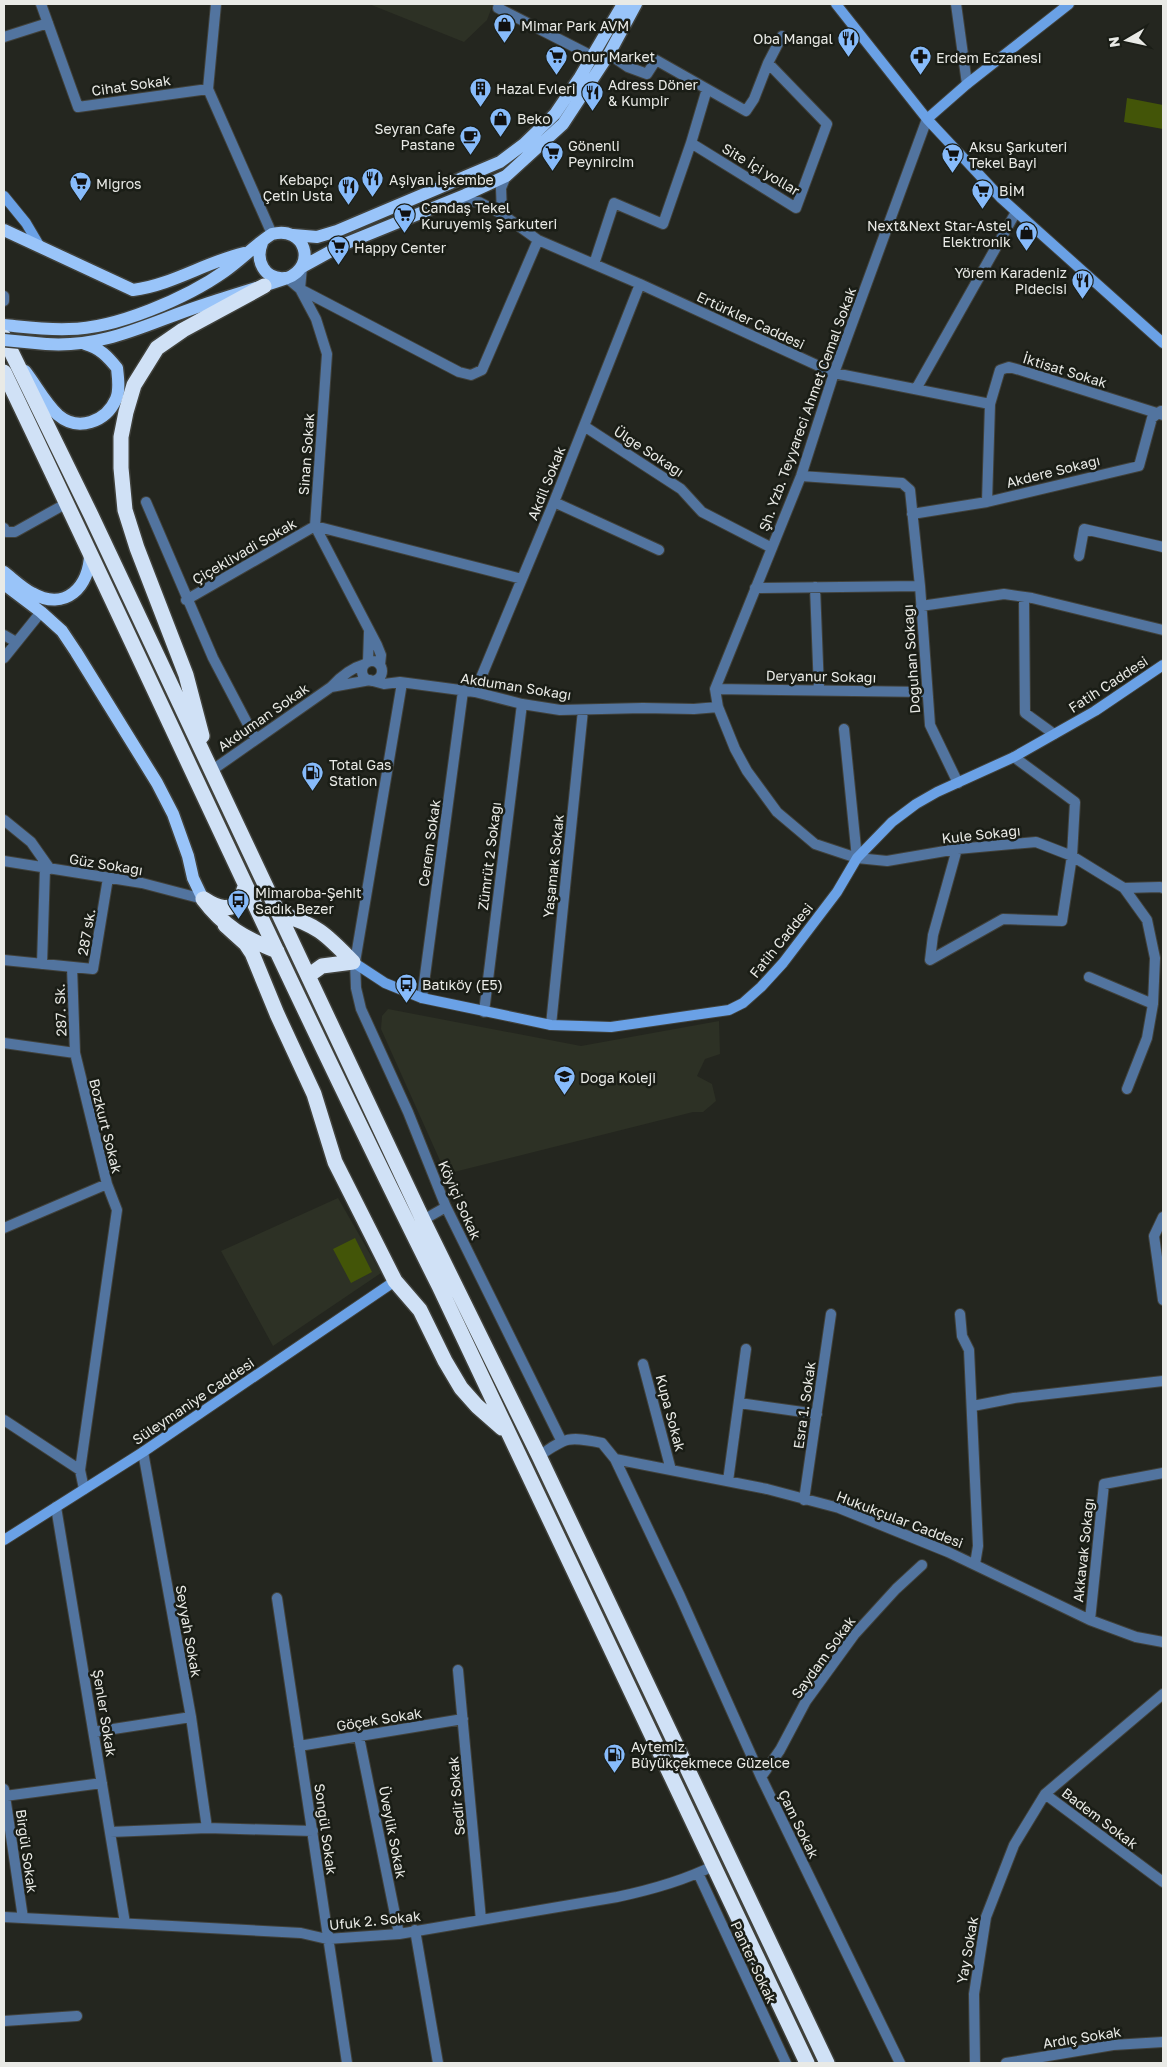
<svg xmlns="http://www.w3.org/2000/svg" width="1167" height="2067" viewBox="0 0 1167 2067" font-family="'Golos Text',sans-serif">
	<rect width="100%" height="100%" fill="#24261f"/>
	<path fill="#2d3125" d="M 369,4 L 493,4 L 487,20 L 464,42 Z
		M 388,1009 L 581,1046 L 719,1021 L 720,1054 L 705,1059 L 697,1076 L 712,1084 L 716,1101 L 703,1112 L 693,1112 L 446,1174 L 381,1029 L 382,1016 Z
		M 338,1198 L 381,1273 L 273,1346 L 221,1251 Z"/>
	<path fill="#435508" d="M 1127,98 L 1163,105 L 1163,129 L 1124,122 Z
		M 355,1238 L 372,1272 L 351,1283 L 333,1249 Z"/>
	<g fill="none" stroke-linecap="round" stroke-linejoin="round">
		<defs>
			<path id="street" d="M 41,4 L 78,107 L 208,89
				M 216,4 L 208,89 L 272,234
				M 499,4 L 498,8 L 592,56
				M 956,4 L 967,84
				M 4,37 L 48,23
				M 609,54 L 628,67 L 647,74 L 656,60 L 746,111 L 754,99 L 768,63 L 782,36
				M 927,119 L 834,373 L 801,476 L 715,689 L 718,707 L 735,749 L 747,771 L 777,812 L 815,844 L 857,858 L 887,861 L 957,849 L 1036,842 L 1072,856 L 1124,888 L 1147,920 L 1155,958 L 1153,1004 L 1147,1038 L 1127,1089
				M 691,143 L 707,89
				M 453,201 L 479,202 L 502,214 L 538,240 L 640,284 L 834,373 L 990,404
				M 502,214 L 501,188 L 506,176
				M 594,264 L 614,203 L 663,224 L 691,143 L 796,208 L 827,124 L 768,63
				M 302,267 L 300,289 L 459,372 L 471,375 L 482,370 L 538,240
				M 287,278 L 300,289 L 316,319 L 327,354 L 315,526 L 377,645 L 381,655 L 380,665
				M 4,296 L 4,301
				M 916,389 L 1016,212
				M 584,426 L 681,489 L 702,512 L 772,548
				M 801,476 L 902,483 L 910,490 L 920,586 L 930,725 L 958,783
				M 146,502 L 213,658 L 255,738
				M 554,502 L 659,550
				M 987,502 L 990,404 L 1000,370 L 1009,367 L 1020,370 L 1163,415
				M 912,514 L 987,502 L 1139,466 L 1152,418 L 1161,411
				M 4,528 L 6,532 L 15,532 L 67,503
				M 1079,556 L 1084,529 L 1163,547
				M 815,587 L 819,690
				M 755,588 L 920,586
				M 1024,597 L 1025,713 L 1054,734
				M 186,600 L 315,526 L 522,579
				M 921,606 L 1004,594 L 1032,598 L 1163,630
				M 4,635 L 16,642
				M 4,658 L 41,612
				M362 671a10 10 0 1 1 20 0a10 10 0 1 1-20 0Z
				M 368,662 L 369,632
				M 373,681 L 384,684 L 400,682 L 475,692 L 522,704 L 560,710 L 643,708 L 694,709 L 718,707
				M 402,683 L 355,962 L 356,988 L 361,1009 L 408,1112 L 446,1207 L 561,1440
				M 331,687 L 370,680
				M 715,689 L 926,692
				M 475,692 L 554,502 L 640,284
				M 844,729 L 857,858
				M 211,771 L 331,687 C 341,676 351,668 365,664
				M 4,820 L 31,842 L 50,869
				M 957,849 L 933,935 L 930,960 L 1003,919 L 1062,921 L 1072,856 L 1075,802 L 1014,757
				M 4,861 L 142,883 L 203,899
				M 1124,888 L 1160,887 L 1163,888
				M 4,960 L 93,969 L 108,878
				M 42,964 L 45,868
				M 1089,977 L 1153,1004
				M 422,998 L 463,691
				M 484,1012 L 522,704
				M 551,1025 L 583,710
				M 4,1043 L 75,1053
				M 1163,1217 L 1154,1236 L 1163,1300
				M 423,1220 L 446,1207
				M 4,1228 L 107,1184 L 75,1053 L 72,967
				M 960,1314 L 962,1336 L 969,1350 L 978,1546 L 975,1564
				M 643,1364 L 671,1470
				M 739,1403 L 817,1414
				M 973,1406 L 1014,1398 L 1163,1381
				M 4,1420 L 80,1470
				M 539,1456 C 566,1437 569,1436 602,1443 L 615,1459 L 767,1489 L 839,1508 L 948,1552 L 1090,1620 L 1136,1637 L 1163,1642
				M 615,1459 L 680,1596 L 761,1777 L 900,2063
				M 728,1481 L 746,1349
				M 84,1489 L 80,1470 L 117,1210 L 107,1184
				M 804,1500 L 831,1314
				M 56,1507 L 125,1923
				M 277,1598 L 347,2063
				M 1090,1620 L 1104,1484 L 1163,1473
				M 458,1670 L 481,1920
				M 191,1717 L 207,1828
				M 94,1732 L 191,1717 L 143,1452
				M 359,1737 L 399,1934
				M 299,1746 L 463,1719
				M 761,1777 L 780,1750 L 806,1701 L 854,1635 L 896,1589 L 922,1565
				M 4,1789 L 23,1918
				M 1045,1794 L 1163,1882
				M 5,1796 L 102,1783
				M 110,1832 L 207,1828 L 313,1831
				M 698,1873 L 786,2063
				M 4,1917 L 301,1933 L 327,1939 L 399,1934 L 617,1897 C 650,1890 683,1881 713,1866
				M 415,1930 L 438,2063
				M 4,2021 L 77,2016
				M 975,2063 L 974,1994 L 986,1917 L 1014,1845 L 1045,1794 L 1163,1694
				M 1006,2063 L 1113,2045 L 1163,2042"/>
			<path id="secondary" d="M 836,4 L 927,119 L 1001,198 L 1163,343
				M 927,119 L 967,84 L 1069,4
				M 4,196 L 26,223 L 39,245
				M 353,962 L 385,983 L 422,998 L 551,1025 L 611,1027 L 729,1010 L 743,1003 L 761,987 L 783,963 L 837,892 L 857,858 L 892,822 L 916,804 L 937,792 L 1014,757 L 1095,711 L 1163,665
				M 4,1540 L 143,1452 L 395,1281"/>
			<path id="primary" d="M 4,230 L 133,290 C 172,285 206,262 244,253
				M 293,235 L 317,237 L 337,231 L 500,162 L 524,144 L 555,114 L 580,77 L 623,4
				M 262,243 C 255,260 264,280 285,278
				M 302,267 L 342,245 L 465,195 L 506,176 L 563,124 L 609,54 L 636,4
				M 4,325 C 25,327 47,330 69,329 C 115,329 187,298 225,271 C 241,260 256,244 272,234 C 305,225 318,266 287,278 C 258,288 229,296 200,306 C 146,324 105,348 46,344
				M 25,371 C 36,385 45,403 58,415 C 78,432 106,422 116,399 C 120,390 118,377 117,368 C 108,357 100,348 85,344
				M 4,572 C 13,579 22,588 32,593 C 65,612 90,587 90,553
				M 4,584 L 41,612 L 62,631 L 76,652 L 157,783 L 173,814 L 188,856 L 193,878 L 203,899"/>
			<path id="highway" d="M 4,337 L 91,515 L 423,1220 L 539,1456 L 827,2063
				M 4,372 C 150,676 288,984 439,1286 L 807,2063
				M 202,736 L 186,675 L 137,548 L 125,510 L 121,468 L 121,437 L 126,412 L 134,385 L 157,348 L 183,330 L 264,286
				M 203,899 C 224,927 244,938 277,951
				M 204,899 C 216,907 232,914 241,898 C 243,894 243,890 246,886
				M 278,913 C 317,925 325,933 353,962
				M 225,925 L 246,944 L 252,953 L 277,1014 L 314,1094 L 335,1162 L 395,1281 L 420,1310 L 445,1361 L 461,1388 L 477,1406 L 502,1428
				M 308,976 L 322,966 L 353,962"/>
		</defs>
		<use href="#street" stroke="#40413b" stroke-width="12"/>
		<use href="#secondary" stroke="#40413b" stroke-width="12"/>
		<use href="#primary" stroke="#40413b" stroke-width="15"/>
		<use href="#highway" stroke="#40413b" stroke-width="18"/>
		<use href="#street" stroke="#52749f" stroke-width="10"/>
		<use href="#secondary" stroke="#6aa1e6" stroke-width="10"/>
		<use href="#primary" stroke="#99c4f9" stroke-width="12"/>
		<use href="#highway" stroke="#d0e1f6" stroke-width="15"/>
		<defs>
			<path id="primary-bridge" d="M 4,340 L 46,344"/>
		</defs>
		<use href="#primary-bridge" stroke="#40413b" stroke-width="15" stroke-linecap="butt"/>
		<use href="#primary-bridge" stroke="#99c4f9" stroke-width="12"/>
	</g>
	<defs>
		<symbol id="shop-pin" viewBox="-11 -11 22 30"><path d="M0 17L-7.5 6A9.5 9.5 0 1 1 7.5 6Z" fill="#87bbfb" stroke="#1a1d16"/><path d="M-5-2.5h2.3a2.7 3.5 0 0 1 5.4 0H5L5.5 6h-11ZM-1.5-2.5h3a1.5 2.3 0 0 0-3 0Z" fill="#111"/></symbol>
		<symbol id="restaurant-pin" viewBox="-11 -11 22 30"><path d="M0 17L-7.5 6A9.5 9.5 0 1 1 7.5 6Z" fill="#87bbfb" stroke="#1a1d16"/><path d="M-5-6h1v4h1v-4h1v4h1v-4h1v5L-1.5 .5V6h-2V.5L-5-1ZM5-6V6H3V1.5H1.5Q1.5-4 5-6Z" fill="#111"/></symbol>
		<symbol id="supermarket-pin" viewBox="-11 -11 22 30"><path d="M0 17L-7.5 6A9.5 9.5 0 1 1 7.5 6Z" fill="#87bbfb" stroke="#1a1d16"/><path d="M-6-5.5h2.5l.6 2H6L4.5 2H-2.5L-4.4-4H-6ZM-1.5 3.2a1.3 1.3 0 1 0 .1 0ZM3 3.2a1.3 1.3 0 1 0 .1 0Z" fill="#111"/></symbol>
		<symbol id="pharmacy-pin" viewBox="-11 -11 22 30"><path d="M0 17L-7.5 6A9.5 9.5 0 1 1 7.5 6Z" fill="#87bbfb" stroke="#1a1d16"/><path d="M-2-6h4v4h4v4h-4v4h-4v-4h-4v-4h4Z" fill="#111"/></symbol>
		<symbol id="building-pin" viewBox="-11 -11 22 30"><path d="M0 17L-7.5 6A9.5 9.5 0 1 1 7.5 6Z" fill="#87bbfb" stroke="#1a1d16"/><path d="M-4-6H4V6H1V3H-1V6H-4ZM-2.5-4.3h1.7v1.8h-1.7ZM.8-4.3h1.7v1.8H.8ZM-2.5-1h1.7V.8h-1.7ZM.8-1h1.7V.8H.8Z" fill="#111"/></symbol>
		<symbol id="cafe-pin" viewBox="-11 -11 22 30"><path d="M0 17L-7.5 6A9.5 9.5 0 1 1 7.5 6Z" fill="#87bbfb" stroke="#1a1d16"/><path d="M-5.5-4.5H6V0H3Q3 3.5 0 3.5H-2.5Q-5.5 3.5-5.5 0ZM3-3.2v2h1.7v-2ZM-6 4.5H4V6H-6Z" fill="#111"/></symbol>
		<symbol id="fuel-pin" viewBox="-11 -11 22 30"><path d="M0 17L-7.5 6A9.5 9.5 0 1 1 7.5 6Z" fill="#87bbfb" stroke="#1a1d16"/><path d="M-5.5-6h7V0h2V4h1.3V-2.5L3-4.5l.8-.8L6-3V5H2.5V1h-1V6h-7ZM-4.2-4.7v3.2H.2V-4.7Z" fill="#111"/></symbol>
		<symbol id="bus-pin" viewBox="-11 -11 22 30"><path d="M0 17L-7.5 6A9.5 9.5 0 1 1 7.5 6Z" fill="#87bbfb" stroke="#1a1d16"/><path d="M-5-6H5V4H4V6H2V4H-2V6H-4V4H-5ZM-3.5-4V0h7V-4ZM-3.5 1.2v1.5H-2V1.2ZM2 1.2v1.5H3.5V1.2Z" fill="#111"/></symbol>
		<symbol id="school-pin" viewBox="-11 -11 22 30"><path d="M0 17L-7.5 6A9.5 9.5 0 1 1 7.5 6Z" fill="#87bbfb" stroke="#1a1d16"/><path d="M0-5L7-2L0 1L-7-2ZM-4 1L0 2.5L4 1V4Q0 6-4 4Z" fill="#111"/></symbol>
	</defs>
	<g fill-rule="evenodd">
		<use href="#shop-pin" x="492" y="12" width="25" height="34"/>
		<use href="#restaurant-pin" x="836" y="26" width="25" height="34"/>
		<use href="#supermarket-pin" x="544" y="44" width="25" height="34"/>
		<use href="#pharmacy-pin" x="908" y="44" width="25" height="34"/>
		<use href="#building-pin" x="468" y="76" width="25" height="34"/>
		<use href="#restaurant-pin" x="580" y="80" width="25" height="34"/>
		<use href="#shop-pin" x="488" y="106" width="25" height="34"/>
		<use href="#cafe-pin" x="458" y="124" width="25" height="34"/>
		<use href="#supermarket-pin" x="540" y="140" width="25" height="34"/>
		<use href="#supermarket-pin" x="940" y="142" width="25" height="34"/>
		<use href="#restaurant-pin" x="360" y="166" width="25" height="34"/>
		<use href="#supermarket-pin" x="68" y="170" width="25" height="34"/>
		<use href="#restaurant-pin" x="336" y="174" width="25" height="34"/>
		<use href="#supermarket-pin" x="970" y="178" width="25" height="34"/>
		<use href="#supermarket-pin" x="392" y="202" width="25" height="34"/>
		<use href="#shop-pin" x="1014" y="220" width="25" height="34"/>
		<use href="#supermarket-pin" x="326" y="234" width="25" height="34"/>
		<use href="#restaurant-pin" x="1070" y="268" width="25" height="34"/>
		<use href="#fuel-pin" x="300" y="760" width="25" height="34"/>
		<use href="#bus-pin" x="226" y="888" width="25" height="34"/>
		<use href="#bus-pin" x="394" y="972" width="25" height="34"/>
		<use href="#school-pin" x="552" y="1064" width="25" height="34"/>
		<use href="#fuel-pin" x="602" y="1742" width="25" height="34"/>
	</g>
	<g text-anchor="middle" dominant-baseline="central" stroke-width="5" stroke-linejoin="round" paint-order="stroke">
		<g font-size="14" fill="#e9eae6" stroke="#1a1d16" text-anchor="start">
			<text x="521" y="25">Mimar Park AVM</text>
			<text x="833" y="38" text-anchor="end">Oba Mangal</text>
			<text x="572" y="56">Onur Market</text>
			<text x="936" y="57">Erdem Eczanesi</text>
			<text x="608" y="84">Adress Döner<tspan x="608" dy="16">&amp; Kumpir</tspan></text>
			<text x="496" y="88">Hazal Evleri</text>
			<text x="517" y="118">Beko</text>
			<text x="455" y="128" text-anchor="end">Seyran Cafe<tspan x="455" dy="16">Pastane</tspan></text>
			<text x="568" y="145">Gönenli<tspan x="568" dy="16">Peynircim</tspan></text>
			<text x="969" y="146">Aksu Şarkuteri<tspan x="969" dy="16">Tekel Bayi</tspan></text>
			<text x="333" y="179" text-anchor="end">Kebapçı<tspan x="333" dy="16">Çetin Usta</tspan></text>
			<text x="389" y="179">Aşiyan İşkembe</text>
			<text x="96" y="183">Migros</text>
			<text x="999" y="190">BİM</text>
			<text x="421" y="207">Candaş Tekel<tspan x="421" dy="16">Kuruyemiş Şarkuteri</tspan></text>
			<text x="1011" y="225" text-anchor="end">Next&amp;Next Star-Astel<tspan x="1011" dy="16">Elektronik</tspan></text>
			<text x="354" y="247">Happy Center</text>
			<text x="1067" y="272" text-anchor="end">Yörem Karadeniz<tspan x="1067" dy="16">Pidecisi</tspan></text>
			<text x="329" y="764">Total Gas<tspan x="329" dy="16">Station</tspan></text>
			<text x="255" y="892">Mimaroba-Şehit<tspan x="255" dy="16">Sadık Bezer</tspan></text>
			<text x="422" y="984">Batıköy (E5)</text>
			<text x="580" y="1077">Doğa Koleji</text>
			<text x="631" y="1746">Aytemiz<tspan x="631" dy="16">Büyükçekmece Güzelce</tspan></text>
		</g>
		<g font-size="14" fill="#e9eae6" stroke="#1a1d16">
			<text transform="translate(131 85) rotate(-8)">Cihat Sokak</text>
			<text transform="translate(761 169) rotate(31)">Site İçi yollar</text>
			<text transform="translate(751 320) rotate(25)">Ertürkler Caddesi</text>
			<text transform="translate(1065 370) rotate(17)">İktisat Sokak</text>
			<text transform="translate(807 409) rotate(-70)">Şh. Yzb. Teyyareci Ahmet Cemal Sokak</text>
			<text transform="translate(649 451) rotate(33)">Ülge Sokağı</text>
			<text transform="translate(306 454) rotate(-86)">Sinan Sokak</text>
			<text transform="translate(1053 471) rotate(-14)">Akdere Sokağı</text>
			<text transform="translate(546 483) rotate(-68)">Akdil Sokak</text>
			<text transform="translate(244 551) rotate(-30)">Çiçeklivadi Sokak</text>
			<text transform="translate(911 659) rotate(-94)">Doğuhan Sokağı</text>
			<text transform="translate(821 676) rotate(1)">Deryanur Sokağı</text>
			<text transform="translate(1108 684) rotate(-33)">Fatih Caddesi</text>
			<text transform="translate(516 686) rotate(9)">Akduman Sokağı</text>
			<text transform="translate(263 717) rotate(-35)">Akduman Sokak</text>
			<text transform="translate(981 834) rotate(-6)">Kule Sokağı</text>
			<text transform="translate(429 843) rotate(-82)">Cerem Sokak</text>
			<text transform="translate(489 856) rotate(-83)">Zümrüt 2 Sokağı</text>
			<text transform="translate(106 864) rotate(9)">Güz Sokağı</text>
			<text transform="translate(553 866) rotate(-84)">Yaşamak Sokak</text>
			<text transform="translate(86 932) rotate(-80)">287 sk.</text>
			<text transform="translate(781 940) rotate(-51)">Fatih Caddesi</text>
			<text transform="translate(60 1010) rotate(-92)">287. Sk.</text>
			<text transform="translate(106 1126) rotate(76)">Bozkurt Sokak</text>
			<text transform="translate(460 1200) rotate(66)">Köyiçi Sokak</text>
			<text transform="translate(193 1401) rotate(-34)">Süleymaniye Caddesi</text>
			<text transform="translate(804 1405) rotate(-82)">Esra 1. Sokak</text>
			<text transform="translate(671 1413) rotate(75)">Kupa Sokak</text>
			<text transform="translate(900 1519) rotate(21)">Hukukçular Caddesi</text>
			<text transform="translate(1083 1550) rotate(-84)">Akkavak Sokağı</text>
			<text transform="translate(189 1631) rotate(80)">Seyyah Sokak</text>
			<text transform="translate(823 1657) rotate(-54)">Saydam Sokak</text>
			<text transform="translate(105 1713) rotate(81)">Şenler Sokak</text>
			<text transform="translate(379 1719) rotate(-9)">Göçek Sokak</text>
			<text transform="translate(456 1796) rotate(-95)">Sedir Sokak</text>
			<text transform="translate(1100 1818) rotate(37)">Badem Sokak</text>
			<text transform="translate(799 1824) rotate(64)">Çam Sokak</text>
			<text transform="translate(326 1829) rotate(82)">Songül Sokak</text>
			<text transform="translate(393 1832) rotate(79)">Üveylik Sokak</text>
			<text transform="translate(27 1851) rotate(82)">Birgül Sokak</text>
			<text transform="translate(375 1920) rotate(-6)">Ufuk 2. Sokak</text>
			<text transform="translate(967 1950) rotate(-80)">Yay Sokak</text>
			<text transform="translate(754 1962) rotate(65)">Panter Sokak</text>
			<text transform="translate(1082 2037) rotate(-9)">Ardıç Sokak</text>
		</g>
	</g>
	<rect width="1167" height="2067" fill="none" stroke="#e9eae6" stroke-width="10"/>
	<g transform="translate(1127 40) rotate(261)" stroke="#1a1d16" stroke-width="4" paint-order="stroke">
	<path d="M0-4L9 19L0 12L-9 19Z" fill="#e9eae6"/>
	<text y="-8" font-size="14" font-weight="bold" text-anchor="middle" fill="#e9eae6">N</text>
	</g>
</svg>
